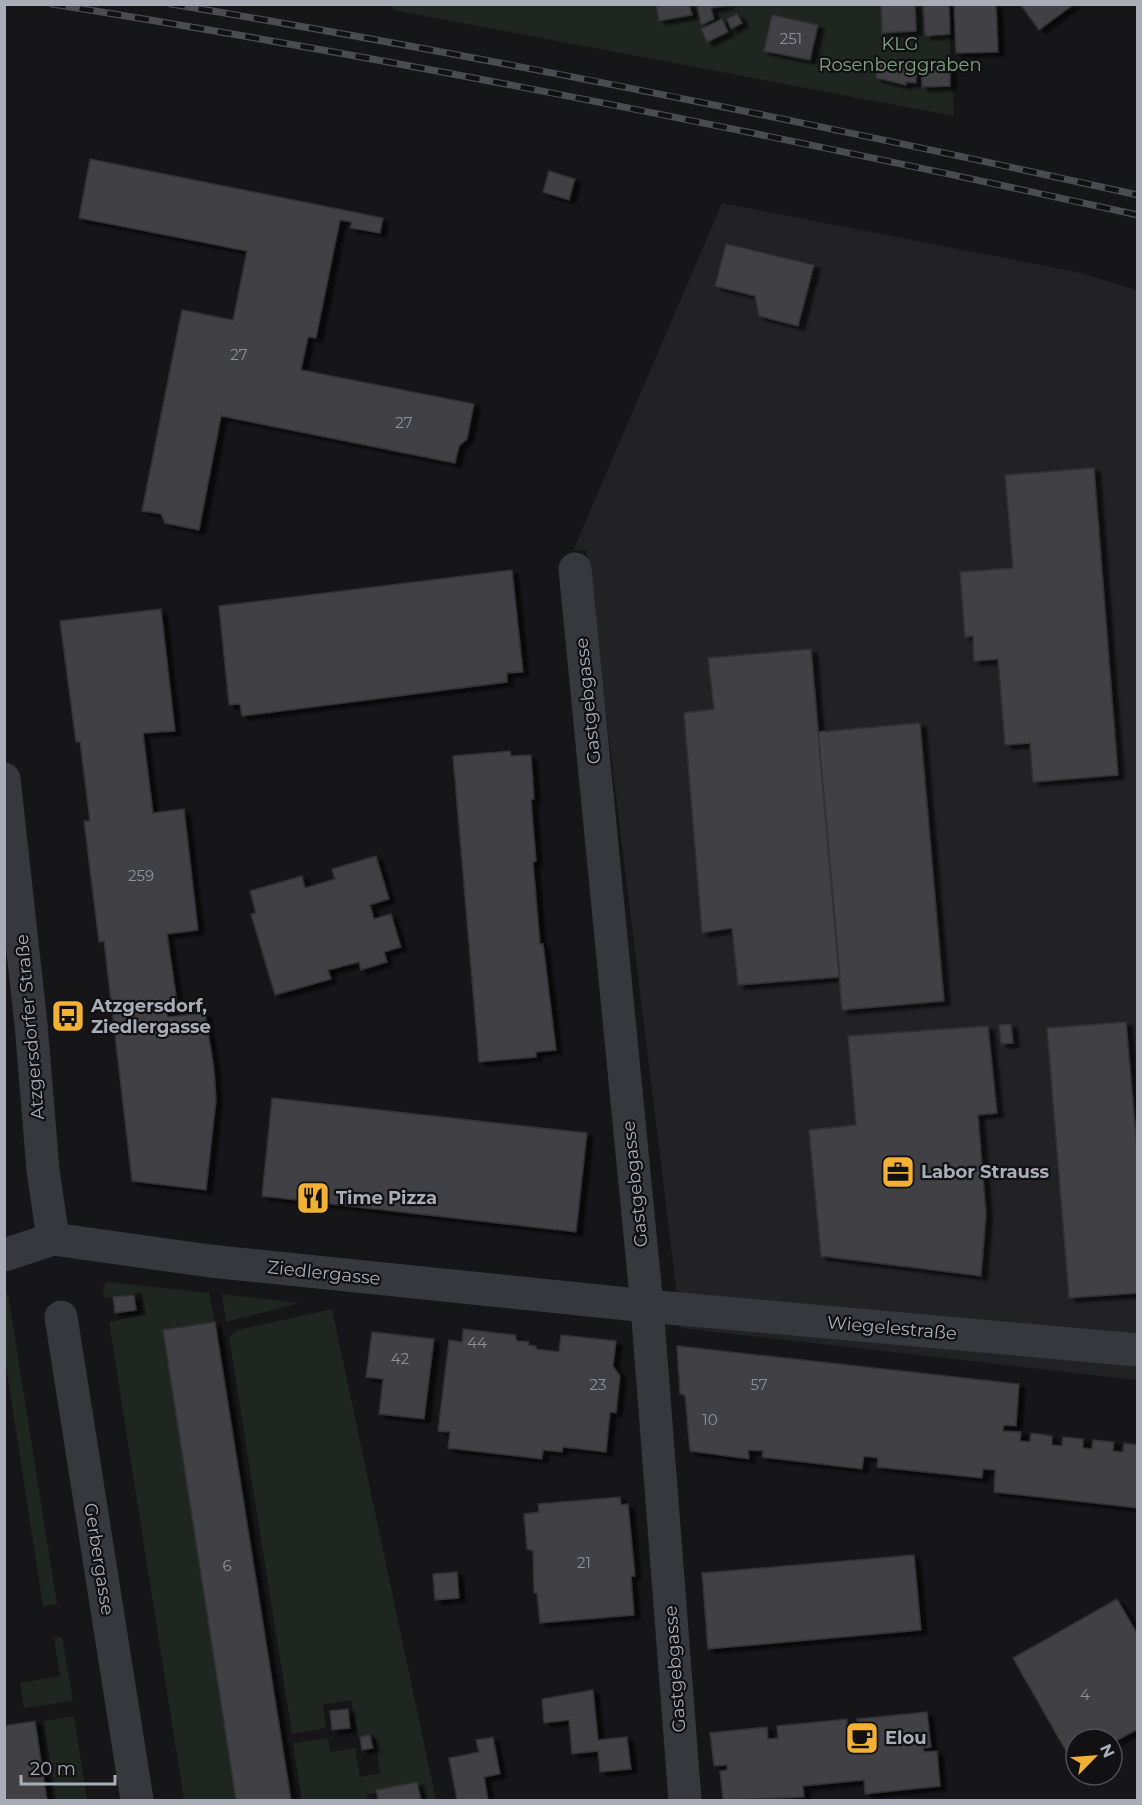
<svg xmlns="http://www.w3.org/2000/svg" width="1142" height="1805" viewBox="0 0 1142 1805" font-family="Montserrat,sans-serif">
	<defs>
		<filter id="shadow"><feDropShadow dx="6" dy="4" stdDeviation="1.5" flood-color="#0009"/></filter>
	</defs>
	<rect width="100%" height="100%" fill="#161618"/>
	<path fill="#222225" d="M 722,203 L 1077,272 L 1137,290 L 1137,1380 L 681,1328 L 586,550 L 573,551 Z"/>
	<path fill="#1e261f" d="M 391,5 L 948,5 L 954,116 L 393,10 Z
		M 107,1282 L 209,1293 L 215,1322 L 163,1331 L 236,1800 L 184,1800 L 109,1322 L 146,1314 L 142,1293 L 104,1298 L 103,1286 Z
		M 8,1294 L 57,1604 L 43,1606 L 5,1359 L 5,1295 Z
		M 222,1294 L 300,1303 L 226,1322 Z
		M 332,1309 L 436,1800 L 421,1800 L 417,1782 L 376,1790 L 376,1793 L 367,1795 L 368,1800 L 302,1800 L 293,1743 L 328,1738 L 330,1752 L 355,1748 L 360,1777 L 380,1773 L 374,1735 L 358,1737 L 351,1700 L 323,1705 L 326,1728 L 292,1734 L 229,1337 L 237,1330 Z
		M 62,1637 L 73,1701 L 24,1708 L 20,1683 L 60,1676 L 54,1638 Z
		M 74,1716 L 87,1800 L 56,1800 L 44,1721 Z"/>
	<path fill="#404145" stroke="#303034" stroke-width="1.5" filter="url(#shadow)" d="M 656,4 L 689,4 L 692,15 L 659,21 Z
		M 697,4 L 727,4 L 728,5 L 711,8 L 714,19 L 701,25 Z
		M 881,4 L 915,4 L 916,31 L 882,33 Z
		M 923,4 L 949,4 L 950,34 L 925,36 Z
		M 954,4 L 996,4 L 998,52 L 956,53 Z
		M 1020,4 L 1074,4 L 1039,30 Z
		M 737,14 L 742,23 L 731,29 L 727,19 Z
		M 772,15 L 818,25 L 810,60 L 764,51 Z
		M 722,19 L 728,32 L 707,42 L 701,29 Z
		M 877,60 L 917,67 L 916,83 L 906,82 L 906,85 L 876,78 Z
		M 950,65 L 950,86 L 922,87 L 921,66 Z
		M 90,159 L 383,218 L 380,233 L 350,228 L 352,222 L 340,220 L 316,338 L 308,337 L 301,370 L 474,404 L 467,439 L 459,446 L 455,463 L 221,416 L 199,530 L 165,523 L 161,514 L 142,511 L 182,310 L 233,320 L 247,251 L 79,218 Z
		M 549,171 L 575,179 L 569,200 L 543,192 Z
		M 726,244 L 814,265 L 798,326 L 759,316 L 755,296 L 715,286 Z
		M 1094,468 L 1118,775 L 1033,782 L 1030,743 L 1005,745 L 998,659 L 974,661 L 973,636 L 965,637 L 960,572 L 1013,568 L 1005,475 Z
		M 512,570 L 523,672 L 507,673 L 507,682 L 242,716 L 240,704 L 229,705 L 219,606 Z
		M 161,609 L 175,731 L 143,733 L 153,813 L 184,809 L 198,930 L 167,934 L 178,1009 L 166,1010 L 168,1017 L 205,1013 L 214,1069 L 216,1100 L 206,1190 L 132,1181 L 104,941 L 99,942 L 84,821 L 90,821 L 80,742 L 76,742 L 60,621 Z
		M 811,649 L 840,977 L 738,985 L 732,928 L 702,933 L 684,713 L 714,709 L 708,658 Z
		M 920,723 L 944,1001 L 842,1010 L 818,732 Z
		M 510,751 L 511,756 L 531,755 L 534,799 L 531,800 L 536,861 L 533,862 L 540,944 L 543,944 L 556,1050 L 536,1052 L 536,1057 L 479,1062 L 453,756 Z
		M 376,856 L 389,899 L 370,905 L 374,919 L 391,914 L 401,947 L 384,952 L 387,962 L 361,970 L 359,962 L 328,970 L 331,979 L 275,995 L 251,914 L 256,913 L 250,891 L 302,876 L 305,888 L 335,879 L 332,869 Z
		M 1126,1022 L 1138,1160 L 1138,1293 L 1069,1298 L 1047,1028 Z
		M 1011,1024 L 1013,1043 L 1001,1044 L 999,1025 Z
		M 988,1026 L 997,1113 L 978,1115 L 986,1214 L 981,1276 L 821,1256 L 809,1130 L 856,1125 L 848,1036 Z
		M 272,1098 L 587,1133 L 576,1232 L 262,1196 Z
		M 134,1295 L 136,1310 L 115,1313 L 113,1297 Z
		M 215,1322 L 291,1800 L 236,1800 L 163,1330 Z
		M 463,1329 L 515,1335 L 517,1341 L 529,1342 L 528,1345 L 536,1346 L 536,1349 L 559,1352 L 561,1335 L 616,1341 L 613,1366 L 620,1376 L 616,1413 L 610,1412 L 606,1452 L 563,1447 L 562,1452 L 543,1450 L 542,1459 L 448,1448 L 450,1432 L 438,1431 L 449,1340 L 462,1342 Z
		M 372,1332 L 434,1339 L 424,1419 L 379,1414 L 383,1379 L 366,1377 Z
		M 677,1346 L 1019,1384 L 1016,1426 L 1004,1425 L 1003,1431 L 1021,1432 L 1020,1441 L 1030,1442 L 1031,1433 L 1052,1436 L 1052,1445 L 1062,1446 L 1063,1437 L 1083,1439 L 1083,1448 L 1092,1449 L 1093,1440 L 1114,1442 L 1113,1451 L 1123,1452 L 1124,1443 L 1138,1445 L 1138,1508 L 994,1492 L 995,1470 L 983,1469 L 982,1478 L 877,1467 L 878,1458 L 864,1456 L 862,1469 L 762,1457 L 763,1451 L 748,1450 L 749,1459 L 690,1451 L 685,1395 L 680,1394 Z
		M 620,1497 L 621,1505 L 628,1504 L 635,1576 L 631,1576 L 634,1615 L 540,1623 L 537,1593 L 534,1593 L 533,1551 L 527,1549 L 524,1514 L 539,1512 L 538,1504 Z
		M 914,1555 L 921,1630 L 708,1649 L 702,1573 Z
		M 457,1572 L 459,1598 L 435,1600 L 433,1574 Z
		M 1117,1599 L 1138,1635 L 1138,1729 L 1112,1743 L 1112,1739 L 1076,1739 L 1076,1764 L 1074,1765 L 1013,1658 Z
		M 593,1690 L 598,1740 L 627,1737 L 631,1769 L 600,1772 L 598,1751 L 572,1754 L 569,1720 L 544,1723 L 542,1699 Z
		M 348,1709 L 350,1728 L 332,1730 L 330,1711 Z
		M 927,1712 L 931,1747 L 923,1748 L 924,1752 L 937,1751 L 940,1786 L 865,1794 L 864,1780 L 803,1786 L 804,1797 L 723,1800 L 720,1771 L 727,1770 L 727,1765 L 714,1766 L 710,1733 L 767,1727 L 768,1739 L 778,1738 L 777,1726 L 847,1719 L 847,1731 L 858,1730 L 857,1719 Z
		M 35,1721 L 47,1800 L 4,1800 L 4,1726 Z
		M 370,1735 L 373,1748 L 362,1750 L 360,1737 Z
		M 493,1737 L 500,1774 L 484,1777 L 488,1800 L 457,1800 L 449,1758 L 479,1752 L 476,1740 Z
		M 417,1782 L 421,1800 L 378,1800 L 376,1790 Z"/>
	<g fill="none" stroke-linecap="round" stroke-linejoin="round">
		<path stroke="#37383d" stroke-width="33" d="M 575,569 L 647,1306 L 685,1800
			M 53,1239 L 210,1261 L 647,1306 L 1138,1350
			M 61,1317 L 137,1800"/>
		<path stroke="#37383d" stroke-width="33" d="M 4,779 L 31,1024 L 43,1170 L 53,1239 L 4,1255"/>
		<defs>
			<path id="rail" d="M 52,4 C 416,62 777,136 1138,215
				M 171,4 C 495,58 817,124 1138,195"/>
		</defs>
		<use href="#rail" stroke="#4a4c52" stroke-width="7"/>
		<use href="#rail" stroke="#111113" stroke-width="4.5" stroke-dasharray="14" stroke-linecap="butt"/>
	</g>
	<defs>
		<symbol id="bus-square" viewBox="-11 -11 22 22"><rect x="-9" y="-9" width="18" height="18" rx="4" fill="#f2b134" stroke="#111113"/><path d="M-5-6H5V4H4V6H2V4H-2V6H-4V4H-5ZM-3.5-4V0h7V-4ZM-3.5 1.2v1.5H-2V1.2ZM2 1.2v1.5H3.5V1.2Z" fill="#111"/></symbol>
		<symbol id="office-square" viewBox="-11 -11 22 22"><rect x="-9" y="-9" width="18" height="18" rx="4" fill="#f2b134" stroke="#111113"/><path d="M-6-3h4V-5.5h4V-3h4V5H-6ZM-1-4.5V-3h2v-1.5ZM-6 0V1H6V0Z" fill="#111"/></symbol>
		<symbol id="restaurant-square" viewBox="-11 -11 22 22"><rect x="-9" y="-9" width="18" height="18" rx="4" fill="#f2b134" stroke="#111113"/><path d="M-5-6h1v4h1v-4h1v4h1v-4h1v5L-1.5 .5V6h-2V.5L-5-1ZM5-6V6H3V1.5H1.5Q1.5-4 5-6Z" fill="#111"/></symbol>
		<symbol id="cafe-square" viewBox="-11 -11 22 22"><rect x="-9" y="-9" width="18" height="18" rx="4" fill="#f2b134" stroke="#111113"/><path d="M-5.5-4.5H6V0H3Q3 3.5 0 3.5H-2.5Q-5.5 3.5-5.5 0ZM3-3.2v2h1.7v-2ZM-6 4.5H4V6H-6Z" fill="#111"/></symbol>
	</defs>
	<g fill-rule="evenodd">
		<use href="#bus-square" x="49" y="997" width="38" height="38"/>
		<use href="#office-square" x="879" y="1153" width="38" height="38"/>
		<use href="#restaurant-square" x="294" y="1179" width="38" height="38"/>
		<use href="#cafe-square" x="843" y="1719" width="38" height="38"/>
	</g>
	<g text-anchor="middle" dominant-baseline="central" stroke-width="4.5" stroke-linejoin="round" paint-order="stroke">
		<g font-size="15" fill="#8e929b">
			<text x="791" y="38">251</text>
			<text x="239" y="354">27</text>
			<text x="404" y="422">27</text>
			<text x="141" y="875">259</text>
			<text x="477" y="1342">44</text>
			<text x="400" y="1358">42</text>
			<text x="598" y="1384">23</text>
			<text x="759" y="1384">57</text>
			<text x="710" y="1419">10</text>
			<text x="584" y="1562">21</text>
			<text x="227" y="1565">6</text>
			<text x="1085" y="1694">4</text>
		</g>
		<g font-size="18" fill="#7fa381" stroke="#111113">
			<text x="900" y="44">KLG<tspan x="900" dy="21">Rosenberggraben</tspan></text>
		</g>
		<g font-size="18" fill="#a8adb8" stroke="#111113">
			<text transform="translate(588 701) rotate(-96)">Gastgebgasse</text>
			<text transform="translate(30 1027) rotate(-95)">Atzgersdorfer Straße</text>
			<text transform="translate(635 1184) rotate(-96)">Gastgebgasse</text>
			<text transform="translate(324 1273) rotate(6)">Ziedlergasse</text>
			<text transform="translate(892 1328) rotate(5)">Wiegelestraße</text>
			<text transform="translate(99 1559) rotate(81)">Gerbergasse</text>
			<text transform="translate(675 1669) rotate(-94)">Gastgebgasse</text>
		</g>
		<g font-size="18" font-weight="bold" fill="#a8adb8" stroke="#111113" text-anchor="start">
			<text x="91" y="1006">Atzgersdorf,<tspan x="91" dy="21">Ziedlergasse</tspan></text>
			<text x="921" y="1172">Labor Strauss</text>
			<text x="336" y="1198">Time Pizza</text>
			<text x="885" y="1738">Elou</text>
		</g>
	</g>
	<rect width="1142" height="1805" fill="none" stroke="#a8adb8" stroke-width="12"/>
	<g transform="translate(1094 1757) rotate(65)"><circle r="28" fill="#111113" stroke="#4d4f55" stroke-width="1.5"/>
	<path d="M0-4.5L10 22L0 15L-10 22Z" fill="#f2b134"/>
	<text y="-9" font-size="16" font-weight="bold" text-anchor="middle" fill="#a8adb8">N</text>
	</g>
	<path d="M21 1775v9h94v-9" fill="none" stroke="#a8adb8" stroke-width="3"/>
	<text x="30" y="1775" font-size="18" fill="#a8adb8" stroke="#111113" stroke-width="4.5" paint-order="stroke">20 m</text>
</svg>
